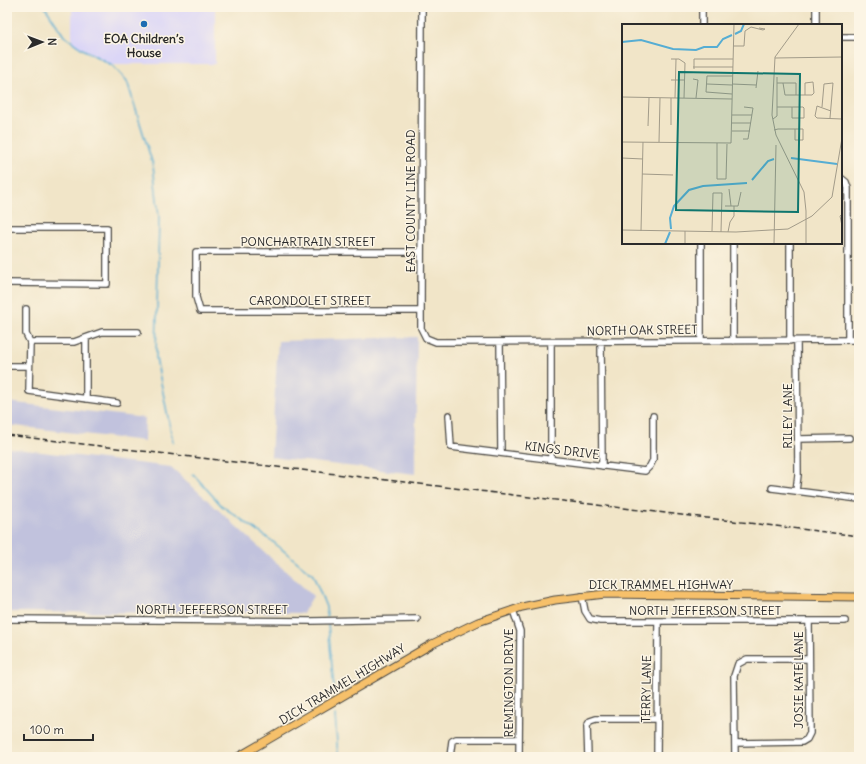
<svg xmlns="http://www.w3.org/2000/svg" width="866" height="764" viewBox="0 0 866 764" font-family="Delius,sans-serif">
	<rect width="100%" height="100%" fill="#fcf5e5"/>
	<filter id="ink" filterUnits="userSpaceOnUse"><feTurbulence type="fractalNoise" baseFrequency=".025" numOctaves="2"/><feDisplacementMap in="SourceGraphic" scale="8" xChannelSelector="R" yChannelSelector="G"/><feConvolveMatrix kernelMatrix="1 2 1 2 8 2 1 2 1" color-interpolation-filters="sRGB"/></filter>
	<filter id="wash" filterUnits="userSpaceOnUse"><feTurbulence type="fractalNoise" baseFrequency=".012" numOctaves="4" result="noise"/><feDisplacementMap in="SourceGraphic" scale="16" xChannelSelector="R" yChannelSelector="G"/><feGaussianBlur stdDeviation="0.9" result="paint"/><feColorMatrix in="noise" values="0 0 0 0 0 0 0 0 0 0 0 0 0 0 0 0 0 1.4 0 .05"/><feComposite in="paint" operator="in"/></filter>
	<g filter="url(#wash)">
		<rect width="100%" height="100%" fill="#f1e5c8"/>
		<path fill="#dbd6f7" d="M 72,7 L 215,7 L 215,64 L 110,64 L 72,42 Z"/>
		<path fill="#c1c2dd" d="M 417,337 L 415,474 L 271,457 L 278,341 Z
			M 7,402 L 145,418 L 144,441 L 7,425 Z
			M 7,448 L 171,467 L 313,596 L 303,613 L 7,612 Z"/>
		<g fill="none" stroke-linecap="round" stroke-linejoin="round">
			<path stroke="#56add3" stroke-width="1.5" d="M 45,7 L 64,36 L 84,50 L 112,65 L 127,81 L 153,165 L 159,217 L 156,358 L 173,442
				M 193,474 L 222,506 L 272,541 L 313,575 L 326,607 L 327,617
				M 328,624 L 334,688
				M 335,715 L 338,757"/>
		</g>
	</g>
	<g filter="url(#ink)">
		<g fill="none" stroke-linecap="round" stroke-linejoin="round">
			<defs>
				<path id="minor" d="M 422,7 L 421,311 L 421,328 L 426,338 L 436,342 L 859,340
					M 702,7 L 702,25
					M 816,25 L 816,7
					M 841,37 L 859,37
					M 841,178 L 846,182 L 848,188 L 848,340
					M 7,228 L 107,228 L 107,284 L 7,283
					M 26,309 L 26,334 L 30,342 L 29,391 L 117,403
					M 421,311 L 200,311 L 196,297 L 196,252 L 421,252
					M 86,338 L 86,399
					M 701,341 L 701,243
					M 733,341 L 733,243
					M 790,341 L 790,243
					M 30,342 L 74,342 L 102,332 L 138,332
					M 500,342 L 501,453
					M 601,342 L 602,466
					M 7,366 L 28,366
					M 449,415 L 451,447 L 645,471 L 650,466 L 653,460 L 653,416
					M 798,439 L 849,438
					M 551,459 L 551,342
					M 772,488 L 859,499
					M 796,491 L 798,475 L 797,341
					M 582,596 L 585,611 L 590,619 L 600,621 L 845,621
					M 513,610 L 520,631 L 519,757
					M 7,619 L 311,621 L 417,619
					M 735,743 L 802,742 L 807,739 L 810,733 L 809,621
					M 450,757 L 452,741 L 456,739 L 519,739
					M 588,757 L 587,726 L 590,721 L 596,719 L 657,719
					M 657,757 L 658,622
					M 735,757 L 734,676 L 738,664 L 747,659 L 809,659"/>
				<path id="major" d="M 238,757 L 432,644 L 478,622 L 522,607 L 555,600 L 605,594 L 859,597"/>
			</defs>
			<use href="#minor" stroke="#494743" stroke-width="8"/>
			<use href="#major" stroke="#494743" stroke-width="9"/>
			<use href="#minor" stroke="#fff" stroke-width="5.5"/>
			<use href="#major" stroke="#f6c06b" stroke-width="7"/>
			<path stroke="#2b2b2b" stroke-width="1.5" stroke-dasharray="6 3" stroke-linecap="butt" d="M 7,435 L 859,536"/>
		</g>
	</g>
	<circle fill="#1f6fb2" stroke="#fcf5e5" stroke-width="1.5" cx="144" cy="24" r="4"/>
	<g text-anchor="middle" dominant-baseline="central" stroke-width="3" stroke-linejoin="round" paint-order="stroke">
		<g font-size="12" font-weight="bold" fill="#2b2b2b" stroke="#fcf5e5">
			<text x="144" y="38">EOA Children’s<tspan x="144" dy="14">House</tspan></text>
		</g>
		<g font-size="12" fill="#2b2b2b" stroke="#fcf5e5">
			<text transform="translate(410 201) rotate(-90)">EAST COUNTY LINE ROAD</text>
			<text x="308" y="241">PONCHARTRAIN STREET</text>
			<text x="310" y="300">CARONDOLET STREET</text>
			<text transform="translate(642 330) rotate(-1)">NORTH OAK STREET</text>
			<text transform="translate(787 416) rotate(-90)">RILEY LANE</text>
			<text transform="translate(562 450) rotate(7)">KINGS DRIVE</text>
			<text x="661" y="584">DICK TRAMMEL HIGHWAY</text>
			<text x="212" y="609">NORTH JEFFERSON STREET</text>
			<text x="705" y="610">NORTH JEFFERSON STREET</text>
			<text transform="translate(798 680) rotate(-90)">JOSIE KATE LANE</text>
			<text transform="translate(508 683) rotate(-90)">REMINGTON DRIVE</text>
			<text transform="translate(342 684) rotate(-31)">DICK TRAMMEL HIGHWAY</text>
			<text transform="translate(646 689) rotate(-89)">TERRY LANE</text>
		</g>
	</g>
	<g transform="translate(622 24)">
		<rect width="220" height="220" fill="#f1e5c8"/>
		<path fill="none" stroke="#56add3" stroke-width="2" d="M 113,10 L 119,7 L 122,0M 0,18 L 19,16 L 51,25 L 74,26 L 82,23 L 95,23 L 101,15 L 110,11M 169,134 L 215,140M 130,156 L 146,137 L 152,135M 49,205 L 48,194 L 52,182 L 67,166 L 81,162 L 125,159M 43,220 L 48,208"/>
		<path fill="none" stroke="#a29b89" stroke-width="1" d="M 177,0 L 153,33 L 150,91 L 154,111 L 182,168 L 184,187 L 184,220M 111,22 L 122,22 L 123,7 L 129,3 L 141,6 L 143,5 L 137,4M 153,34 L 220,33M 49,35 L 57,35 L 63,39 L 62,74M 71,43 L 111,43M 72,45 L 72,35 L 111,35M 71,55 L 76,56 L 74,74M 49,56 L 62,56M 155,59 L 174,59 L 174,71M 161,59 L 163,71 L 190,71 L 192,69 L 191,58 L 183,59 L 183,71M 85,60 L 110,61M 110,60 L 134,61M 134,64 L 136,47M 110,70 L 84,68 L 85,52 L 111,52M 0,73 L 110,75M 53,74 L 54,35M 155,83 L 181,83 L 182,84 L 182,94 L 170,94 L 170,83M 200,83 L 202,60 L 211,59 L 208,94M 209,87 L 195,82 L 193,92 L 195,94 L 220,95M 110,91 L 130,91M 151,95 L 155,92 L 155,53M 110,99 L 129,99M 49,101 L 49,74M 26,102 L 27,74M 152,106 L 156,105 L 181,105 L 181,116 L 173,116 L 173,105M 110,107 L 128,107M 121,115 L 126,115 L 131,84 L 122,83M 0,118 L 109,119 L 112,0M 37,118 L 38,74M 95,119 L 95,155 L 104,155 L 105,120M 0,134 L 21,135M 20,150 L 51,151M 107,165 L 109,182M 103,182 L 116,182 L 119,168M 220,190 L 218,192 L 220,202M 0,206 L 114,208 L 166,205 L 190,192 L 210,173 L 220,114M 19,207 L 21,118M 90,207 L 91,169 L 100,169 L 99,208M 106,208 L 108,198 L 112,192 L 112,182M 63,220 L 63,207M 152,220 L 154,121"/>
		<path fill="#0f766e" fill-opacity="0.15" stroke="#0f766e" stroke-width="2" d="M 57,48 L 178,50 L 176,188 L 54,186 Z"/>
		<rect width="220" height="220" fill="none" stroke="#2b2b2b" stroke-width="2"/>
	</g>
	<rect width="866" height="764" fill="none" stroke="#fcf5e5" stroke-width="24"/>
	<g transform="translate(42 42) rotate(89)" stroke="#fcf5e5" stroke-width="3" paint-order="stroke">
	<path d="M0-3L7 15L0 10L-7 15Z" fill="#2b2b2b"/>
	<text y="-6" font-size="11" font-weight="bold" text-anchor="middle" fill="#2b2b2b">N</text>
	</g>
	<path d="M24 734v6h69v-6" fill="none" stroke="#2b2b2b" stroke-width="2"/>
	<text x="30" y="734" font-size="12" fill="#2b2b2b" stroke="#fcf5e5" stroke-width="3" paint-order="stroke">100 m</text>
</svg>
